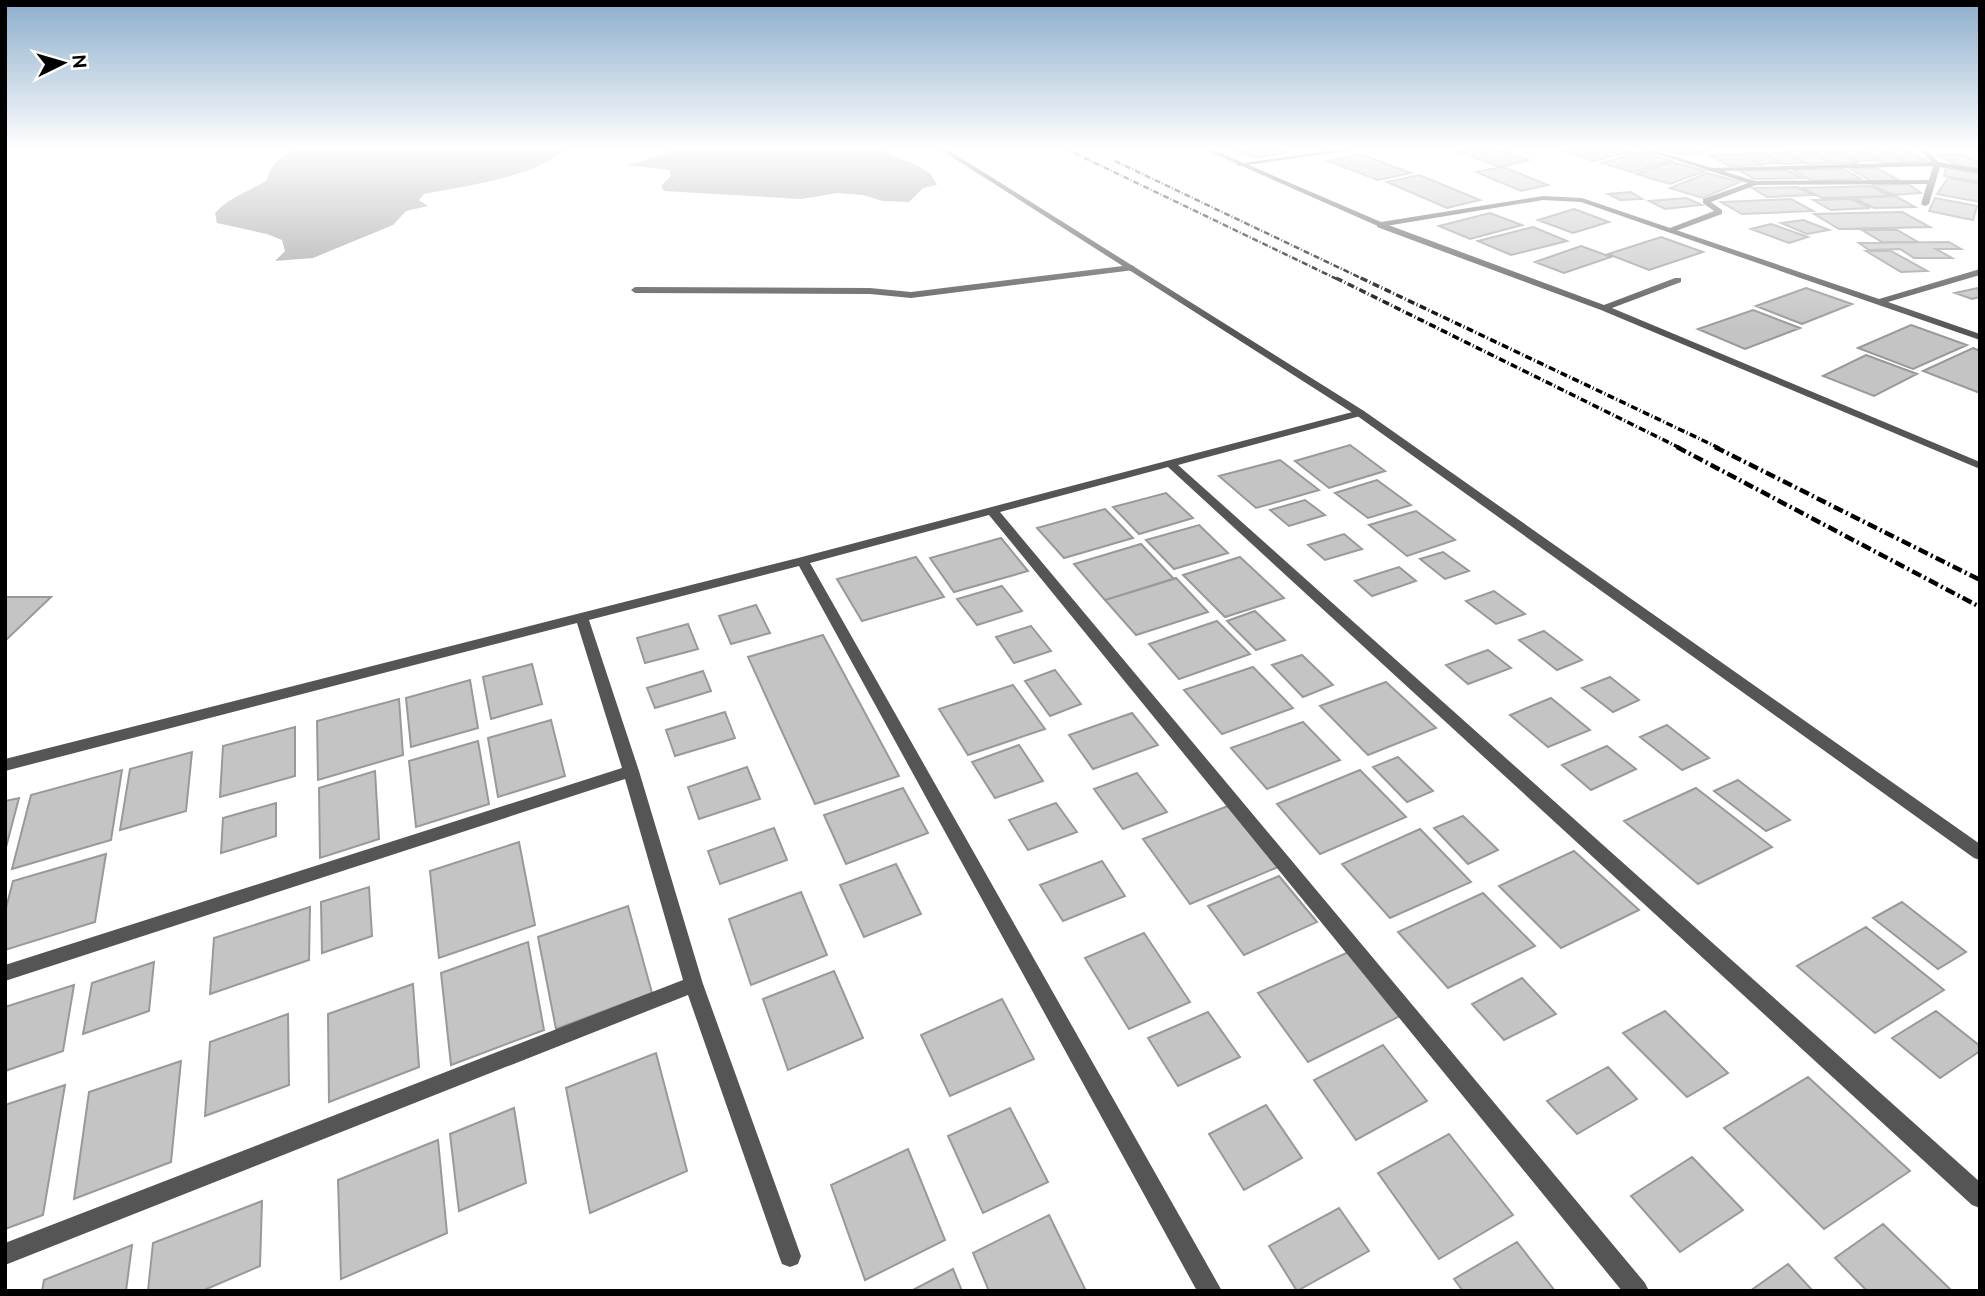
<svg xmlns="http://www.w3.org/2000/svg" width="1985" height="1296" viewBox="0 0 1985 1296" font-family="Ubuntu,sans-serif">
	<rect width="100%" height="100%" fill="#fff"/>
	<path fill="#a3a3a3" d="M 299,148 L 566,148 L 566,149 C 536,177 465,186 424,194 L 419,200 L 428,206 L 406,211 L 393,225 L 313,258 L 275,261 L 285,251 L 282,240 L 267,234 L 217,223 L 215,213 C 229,197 249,192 267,180 C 271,162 283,156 299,148 Z
		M 673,148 L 874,148 L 917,165 L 931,174 L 937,185 L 923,188 L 909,202 L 883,201 L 863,195 L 837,193 L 802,199 L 664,191 L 661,186 L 671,176 L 669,170 L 627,165 L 665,154 Z"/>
	<path fill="#c4c4c4" stroke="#999" stroke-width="2" d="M 1234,148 L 1275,148 L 1285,152 L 1257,158 Z
		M 1494,148 L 1529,160 L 1500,167 L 1453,149 Z
		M 1580,148 L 1617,148 L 1630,152 L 1593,161 L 1565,151 Z
		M 1661,148 L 1705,148 L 1712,150 L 1682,155 Z
		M 1879,149 L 1905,162 L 1883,163 L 1857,150 Z
		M 1880,149 L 1901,149 L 1928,161 L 1907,162 Z
		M 1809,151 L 1831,163 L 1808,164 L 1785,152 Z
		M 1810,151 L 1833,151 L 1858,163 L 1834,163 Z
		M 1837,151 L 1857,151 L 1877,160 L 1857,161 Z
		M 1642,152 L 1671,161 L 1632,172 L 1602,163 Z
		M 1764,153 L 1781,163 L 1761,164 L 1744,154 Z
		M 1785,153 L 1804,163 L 1784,164 L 1765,154 Z
		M 1360,154 L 1411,173 L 1378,180 L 1328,161 Z
		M 1742,154 L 1762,165 L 1729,166 L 1709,155 Z
		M 1961,154 L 1980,163 L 1980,168 L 1964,168 L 1936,155 Z
		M 1672,162 L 1705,171 L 1670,184 L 1636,174 Z
		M 1503,167 L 1548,185 L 1521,191 L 1476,172 Z
		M 1849,168 L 1876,168 L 1899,180 L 1871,181 Z
		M 1946,168 L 1980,174 L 1980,182 L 1944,176 Z
		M 1844,169 L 1861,179 L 1812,181 L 1793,170 Z
		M 1787,170 L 1802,178 L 1754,179 L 1740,171 Z
		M 1707,173 L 1740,182 L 1703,198 L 1670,188 Z
		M 1419,175 L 1480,200 L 1447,208 L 1387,182 Z
		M 1948,178 L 1980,184 L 1980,202 L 1937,194 Z
		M 1908,184 L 1921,193 L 1893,195 L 1872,185 Z
		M 1870,186 L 1891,196 L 1822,198 L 1803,188 Z
		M 1797,187 L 1813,195 L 1767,197 L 1752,188 Z
		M 1631,192 L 1642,199 L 1620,200 L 1608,194 Z
		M 1895,196 L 1915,207 L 1874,208 L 1854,198 Z
		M 1686,198 L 1702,205 L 1665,209 L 1649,201 Z
		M 1935,198 L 1977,206 L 1973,220 L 1929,211 Z
		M 1791,199 L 1813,211 L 1742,214 L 1721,202 Z
		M 1851,199 L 1870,208 L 1831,210 L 1813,200 Z
		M 1574,209 L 1609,222 L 1573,233 L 1538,220 Z
		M 1902,212 L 1930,227 L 1839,229 L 1814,214 Z
		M 1490,213 L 1522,225 L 1470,239 L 1439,226 Z
		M 1803,220 L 1829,230 L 1807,234 L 1781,223 Z
		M 1771,224 L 1808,237 L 1789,243 L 1751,229 Z
		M 1533,227 L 1567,241 L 1511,255 L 1478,241 Z
		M 1862,230 L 1897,230 L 1918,242 L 1882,242 Z
		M 1661,237 L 1703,252 L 1649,270 L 1608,254 Z
		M 1949,242 L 1961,249 L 1936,249 L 1952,258 L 1914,258 L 1900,249 L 1869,250 L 1859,243 Z
		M 1581,246 L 1611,257 L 1564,273 L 1535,262 Z
		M 1866,251 L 1891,251 L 1927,271 L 1901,272 Z
		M 1806,288 L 1852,304 L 1802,324 L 1756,306 Z
		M 1978,288 L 1980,297 L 1972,299 L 1955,293 Z
		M 1753,310 L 1800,328 L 1745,349 L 1698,329 Z
		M 1911,325 L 1967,345 L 1913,369 L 1858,348 Z
		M 1973,348 L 1980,351 L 1980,393 L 1923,371 Z
		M 1866,355 L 1917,374 L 1874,396 L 1823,376 Z
		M 1350,445 L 1385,471 L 1329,488 L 1295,461 Z
		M 1280,460 L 1319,490 L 1256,508 L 1219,476 Z
		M 1377,480 L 1411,505 L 1368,518 L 1335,493 Z
		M 1166,493 L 1193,518 L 1139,534 L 1113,507 Z
		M 1305,500 L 1325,515 L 1289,526 L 1270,510 Z
		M 1105,509 L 1133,538 L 1064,558 L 1037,528 Z
		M 1416,511 L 1455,540 L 1407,556 L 1369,525 Z
		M 1199,525 L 1228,553 L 1174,569 L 1146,540 Z
		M 1344,534 L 1362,549 L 1325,560 L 1308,545 Z
		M 1001,538 L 1028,571 L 954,592 L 930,558 Z
		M 1141,544 L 1174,579 L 1105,600 L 1074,564 Z
		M 1443,552 L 1469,571 L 1445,579 L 1420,559 Z
		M 916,557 L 944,597 L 862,621 L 837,579 Z
		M 1240,557 L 1284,598 L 1225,617 L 1183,575 Z
		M 1399,567 L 1416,581 L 1372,596 L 1355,581 Z
		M 1176,578 L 1208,612 L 1136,635 L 1105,600 Z
		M 1002,586 L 1022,611 L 977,625 L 957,599 Z
		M 1494,591 L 1525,614 L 1496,624 L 1466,601 Z
		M 5,597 L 51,597 L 5,641 Z
		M 756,605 L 770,633 L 731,644 L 719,616 Z
		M 1255,611 L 1285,640 L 1256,650 L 1227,621 Z
		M 1217,621 L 1250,654 L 1179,679 L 1149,644 Z
		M 688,624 L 698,649 L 645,663 L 637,638 Z
		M 1031,626 L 1051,651 L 1014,663 L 996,637 Z
		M 1544,631 L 1582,660 L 1557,670 L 1519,640 Z
		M 823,635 L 899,776 L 815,804 L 748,657 Z
		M 1488,650 L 1511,668 L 1468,684 L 1446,665 Z
		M 1302,655 L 1333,685 L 1303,697 L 1272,665 Z
		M 532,664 L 542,704 L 491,719 L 483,677 Z
		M 1253,667 L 1293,708 L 1222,734 L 1184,690 Z
		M 1055,670 L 1081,704 L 1050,716 L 1025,681 Z
		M 703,671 L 711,691 L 655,708 L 647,688 Z
		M 1610,677 L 1639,700 L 1613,712 L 1582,688 Z
		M 470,680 L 478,728 L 411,747 L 406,698 Z
		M 1386,682 L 1436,728 L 1368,755 L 1320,706 Z
		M 1013,685 L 1045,729 L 968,755 L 939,709 Z
		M 1551,698 L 1590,730 L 1548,747 L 1510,715 Z
		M 399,699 L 403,755 L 318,780 L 317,721 Z
		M 725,712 L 735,738 L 675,756 L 666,730 Z
		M 1132,713 L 1158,745 L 1093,769 L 1069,735 Z
		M 551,720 L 565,776 L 498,797 L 488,738 Z
		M 1303,722 L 1340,760 L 1267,789 L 1231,748 Z
		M 1667,725 L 1709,758 L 1682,770 L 1640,737 Z
		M 295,727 L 295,776 L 220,797 L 223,746 Z
		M 478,741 L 489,804 L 416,827 L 409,761 Z
		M 1019,745 L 1043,781 L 995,798 L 972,762 Z
		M 1607,746 L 1636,769 L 1591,790 L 1562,765 Z
		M 192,752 L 186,811 L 120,830 L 130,769 Z
		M 1398,757 L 1433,791 L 1407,802 L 1373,767 Z
		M 747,767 L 760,799 L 699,819 L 688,787 Z
		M 122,770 L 111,840 L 12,869 L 31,795 Z
		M 1360,770 L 1406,817 L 1320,854 L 1277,804 Z
		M 375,771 L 379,839 L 320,858 L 319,788 Z
		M 1137,773 L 1167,812 L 1123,829 L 1094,789 Z
		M 1738,780 L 1790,820 L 1766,831 L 1714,791 Z
		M 903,788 L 928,833 L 846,864 L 824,815 Z
		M 1696,788 L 1772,847 L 1698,884 L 1624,821 Z
		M 19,798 L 5,851 L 5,801 Z
		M 276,803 L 276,836 L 221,853 L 223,818 Z
		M 1056,803 L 1077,832 L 1028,850 L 1009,820 Z
		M 1228,806 L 1278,867 L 1190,904 L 1143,839 Z
		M 1463,816 L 1498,850 L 1468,864 L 1434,828 Z
		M 774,828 L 787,860 L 720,884 L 708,851 Z
		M 1420,829 L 1471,882 L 1390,918 L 1342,864 Z
		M 519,842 L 535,925 L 439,958 L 430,871 Z
		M 1574,851 L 1639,910 L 1561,948 L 1499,886 Z
		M 106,854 L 95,922 L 5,950 L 5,912 L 13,881 Z
		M 1102,861 L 1125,896 L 1063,921 L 1040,885 Z
		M 896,864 L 921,914 L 864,937 L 840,885 Z
		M 1279,876 L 1317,922 L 1244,955 L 1208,906 Z
		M 369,887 L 372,936 L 322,953 L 321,902 Z
		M 801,892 L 827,955 L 751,985 L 729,919 Z
		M 1483,893 L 1535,946 L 1448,988 L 1398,932 Z
		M 1902,902 L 1966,952 L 1938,969 L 1873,918 Z
		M 628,906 L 652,993 L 556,1029 L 538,937 Z
		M 310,907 L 309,960 L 210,994 L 214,938 Z
		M 1866,927 L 1944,990 L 1875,1033 L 1797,966 Z
		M 1144,933 L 1190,1002 L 1129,1029 L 1085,958 Z
		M 528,942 L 544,1030 L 451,1065 L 441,973 Z
		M 1353,950 L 1406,1013 L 1308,1062 L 1258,993 Z
		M 154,962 L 149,1011 L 83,1034 L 92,983 Z
		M 834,971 L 863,1038 L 788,1070 L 763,999 Z
		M 1522,978 L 1556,1014 L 1504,1040 L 1472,1004 Z
		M 413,984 L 419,1067 L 329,1102 L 328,1014 Z
		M 74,985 L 63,1051 L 5,1071 L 5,1007 Z
		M 1002,999 L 1034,1059 L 950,1096 L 921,1035 Z
		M 1665,1011 L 1728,1073 L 1687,1097 L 1623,1033 Z
		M 1936,1011 L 1980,1046 L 1980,1051 L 1940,1078 L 1892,1038 Z
		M 1208,1012 L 1240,1057 L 1178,1086 L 1148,1038 Z
		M 288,1014 L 289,1085 L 205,1116 L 210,1042 Z
		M 1383,1045 L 1427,1101 L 1356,1140 L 1314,1080 Z
		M 656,1053 L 687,1171 L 590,1213 L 566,1088 Z
		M 181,1061 L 171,1162 L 74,1199 L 89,1092 Z
		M 1608,1067 L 1637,1099 L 1577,1134 L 1547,1101 Z
		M 1808,1077 L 1910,1171 L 1824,1229 L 1724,1128 Z
		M 65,1085 L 43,1215 L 5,1229 L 5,1105 Z
		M 1266,1105 L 1302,1158 L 1244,1190 L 1209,1134 Z
		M 514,1108 L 526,1183 L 459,1211 L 450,1134 Z
		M 1010,1108 L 1048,1182 L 983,1213 L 948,1136 Z
		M 1449,1134 L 1513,1215 L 1439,1259 L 1378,1173 Z
		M 438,1140 L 447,1233 L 341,1279 L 338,1180 Z
		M 908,1149 L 945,1240 L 865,1280 L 831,1185 Z
		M 1692,1157 L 1743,1210 L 1680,1252 L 1631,1196 Z
		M 262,1201 L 260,1266 L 202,1291 L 148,1291 L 153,1243 Z
		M 1339,1208 L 1369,1251 L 1297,1291 L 1269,1246 Z
		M 1049,1215 L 1086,1291 L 989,1291 L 973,1253 Z
		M 1883,1224 L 1952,1291 L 1867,1291 L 1835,1258 Z
		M 1517,1242 L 1555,1291 L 1463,1291 L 1454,1279 Z
		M 132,1245 L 126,1291 L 42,1291 L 44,1280 Z
		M 1788,1264 L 1813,1291 L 1750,1291 Z
		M 953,1269 L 962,1291 L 911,1291 Z"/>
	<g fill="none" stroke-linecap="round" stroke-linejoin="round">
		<path fill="#555" fill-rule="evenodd" d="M 1351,148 L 1368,148 L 1239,166 L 1236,164 Z
			M 1638,148 L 1647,148 L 1712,168 L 1931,162 L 1919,148 L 1925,148 L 1939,162 L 1980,169 L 1980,173 L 1940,167 L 1929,204 L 1925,206 L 1921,204 L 1927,184 L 1756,185 L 1711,202 L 1722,210 L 1722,214 L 1673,232 L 1670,232 L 1670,228 L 1714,211 L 1703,203 L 1703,199 L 1748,183 ZM 1933,166 L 1929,180 L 1755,181 L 1723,171 Z
			M 1377,223 L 1383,223 L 1604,305 L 1675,278 L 1681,278 L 1681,282 L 1612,308 L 1980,462 L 1980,469 L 1601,310 L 1377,227 Z
			M 1131,265 L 1134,266 L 1134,270 L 911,298 L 870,294 L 635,293 L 631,290 L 635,287 L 870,288 L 911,292 Z
			M 1360,410 L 1364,411 L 1364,415 L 1178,465 L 1980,1182 L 1980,1208 L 1972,1205 L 1168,467 L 1000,512 L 1645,1283 L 1649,1291 L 1622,1291 L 989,515 L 810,563 L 1222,1291 L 1197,1291 L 799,566 L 589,620 L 639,771 L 703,984 L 801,1256 L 798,1264 L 790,1267 L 782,1264 L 779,1256 L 688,995 L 5,1265 L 5,1243 L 683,980 L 625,779 L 5,981 L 5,965 L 622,768 L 577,623 L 5,771 L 5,759 L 798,558 Z"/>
		<path fill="#555" fill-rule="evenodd" d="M 938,148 L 945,148 L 1364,411 L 1980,844 L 1980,860 L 1974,858 L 1356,415 Z
			M 1201,148 L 1209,148 L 1381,222 L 1543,196 L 1582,198 L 1879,299 L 1980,269 L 1980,275 L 1888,302 L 1980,334 L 1980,340 L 1581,202 L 1543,200 L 1380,227 Z"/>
		<path stroke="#000" stroke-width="2.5" stroke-dasharray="6 2 1 2" stroke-linecap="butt" d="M 1064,148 L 1339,280
			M 1115,161 L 1365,280"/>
		<path stroke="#000" stroke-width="3.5" stroke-dasharray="7 2.5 1 2.5" stroke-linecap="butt" d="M 1336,278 L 1680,448
			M 1361,278 L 1719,448"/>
		<path stroke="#000" stroke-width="4.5" stroke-dasharray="10 3.5 2 3.5" stroke-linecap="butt" d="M 1677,447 L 1980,607
			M 1715,447 L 1980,580"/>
	</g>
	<linearGradient id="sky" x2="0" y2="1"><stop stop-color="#8cadcc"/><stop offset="0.45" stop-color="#fff"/><stop offset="1" stop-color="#fff" stop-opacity="0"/></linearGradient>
	<rect width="1985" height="329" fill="url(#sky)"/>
	<rect width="1985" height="1296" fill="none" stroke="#000000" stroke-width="14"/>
	<g transform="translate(63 63) rotate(85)" stroke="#ffffff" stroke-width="5" paint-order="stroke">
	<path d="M0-5L12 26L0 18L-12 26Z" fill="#000000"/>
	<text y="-10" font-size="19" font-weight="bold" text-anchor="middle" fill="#000000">N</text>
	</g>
</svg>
